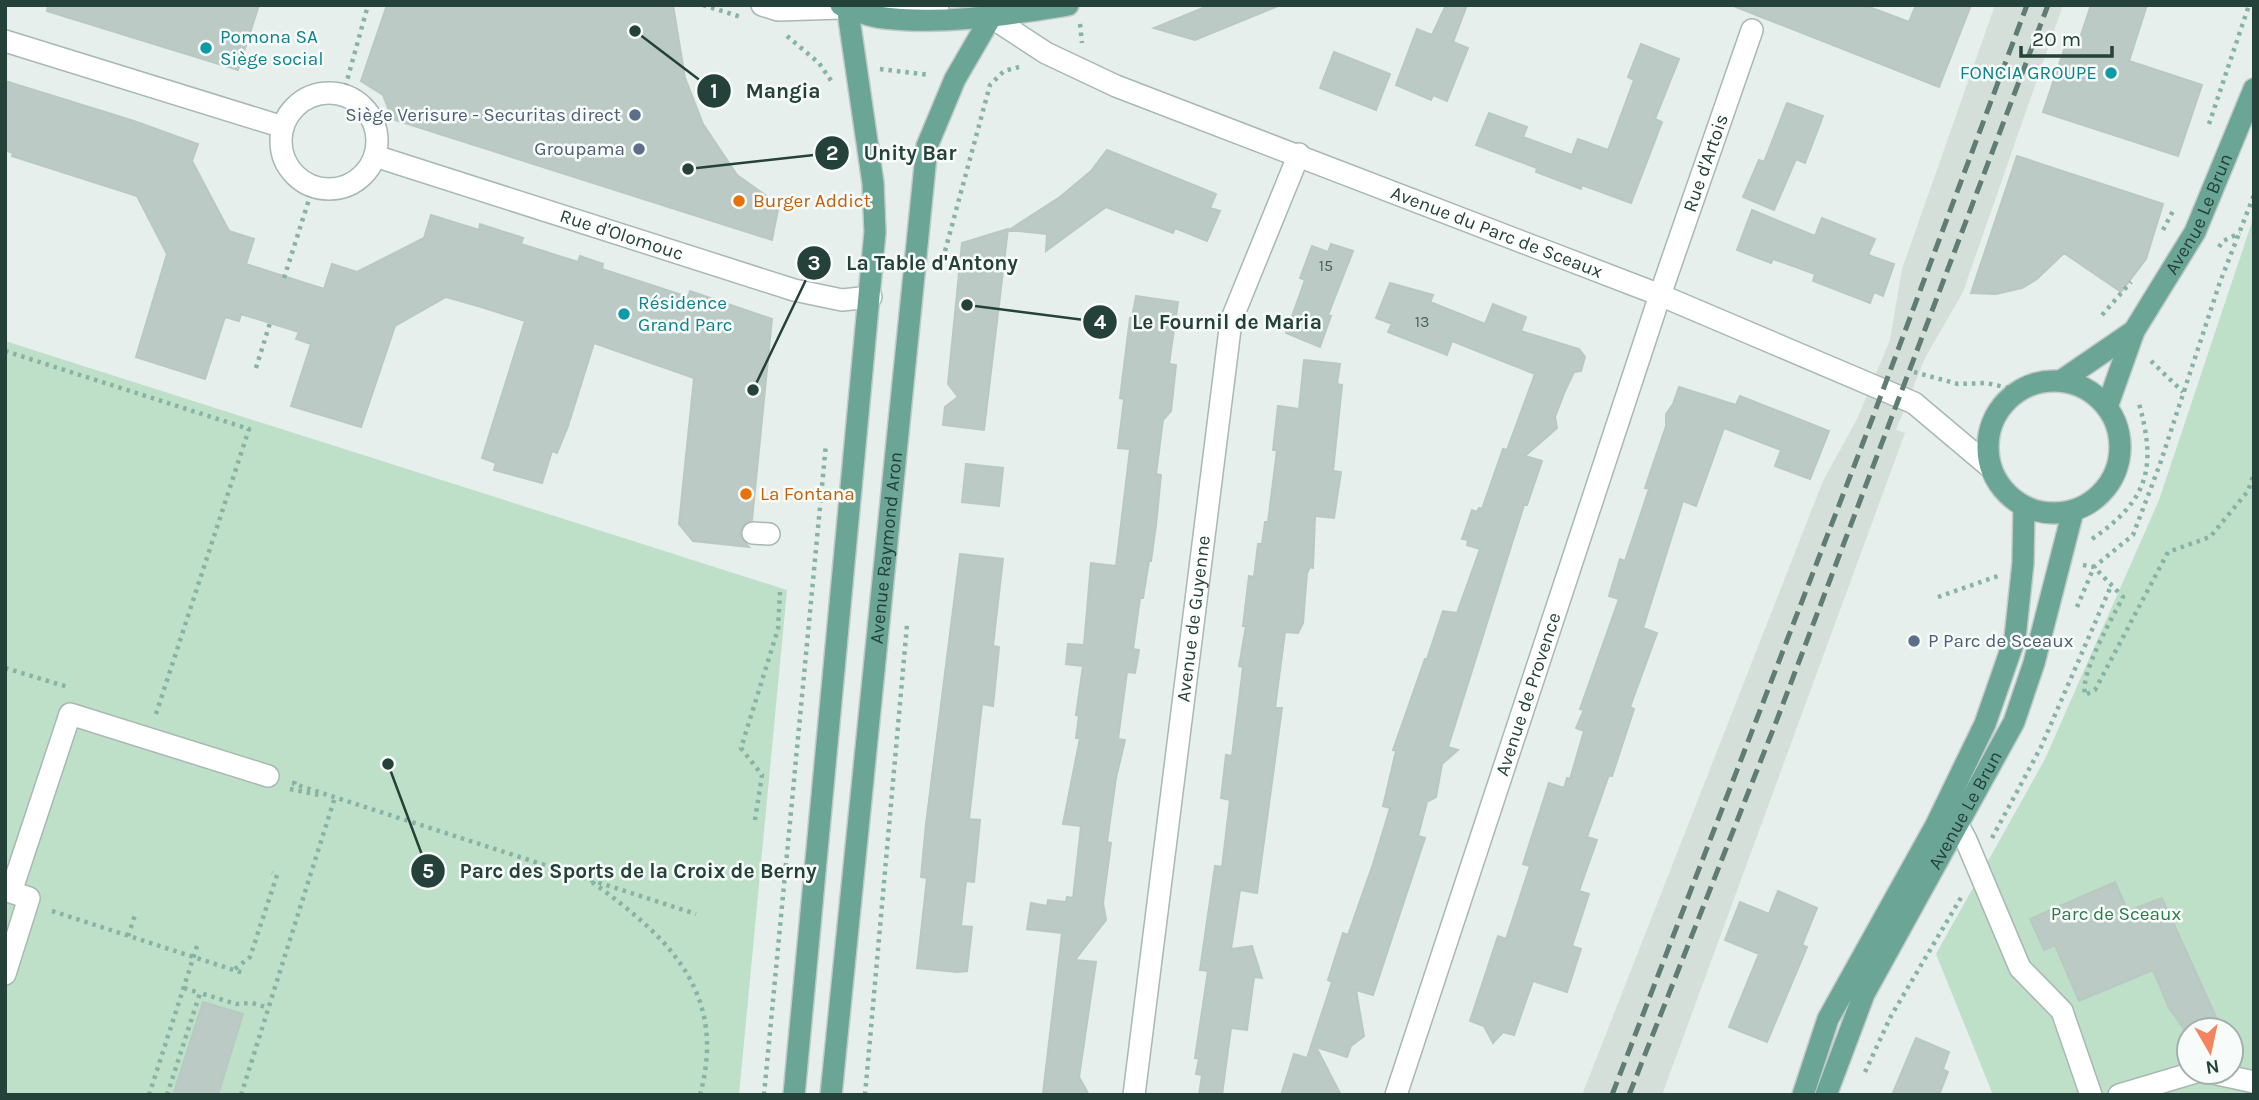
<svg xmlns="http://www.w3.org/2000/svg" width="2259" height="1100" viewBox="0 0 2259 1100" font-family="Karla,sans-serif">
	<rect width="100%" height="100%" fill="#e6efeb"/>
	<path fill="#d4dfda" d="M 1995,5 L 2063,5 L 1963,292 L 1925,358 L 1896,430 L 1905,433 L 1662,1095 L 1582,1095 L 1823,481 L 1857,419 L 1890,340 L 1902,269 Z"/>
	<path fill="#bfe0c8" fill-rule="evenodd" d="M 2254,216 L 2254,1095 L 1993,1095 L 1936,954 L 2045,759 L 2159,500 ZM 2189,1030 L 2231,1030 L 2231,1072 L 2189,1072 Z
		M 5,341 L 787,590 L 739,1095 L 5,1095 Z"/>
	<path fill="#bbcac4" stroke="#b8c9c2" stroke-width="2" d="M 48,5 L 259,5 L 238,70 L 47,11 Z
		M 387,5 L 673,5 L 685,78 L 703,124 L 737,175 L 779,205 L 772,240 L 392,119 L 383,95 L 361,81 Z
		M 1210,5 L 1278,5 L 1278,6 L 1195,40 L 1154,28 Z
		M 1446,5 L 1467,5 L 1453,42 L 1468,48 L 1447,101 L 1433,95 L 1431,100 L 1396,85 L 1417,29 L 1432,35 Z
		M 1731,5 L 1864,5 L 1909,22 L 1916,5 L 1971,5 L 1939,87 Z
		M 2091,5 L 2147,5 L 2129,61 L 2202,85 L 2178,156 L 2043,112 L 2067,41 L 2078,44 Z
		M 1641,44 L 1679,59 L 1655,119 L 1662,122 L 1631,203 L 1582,185 L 1581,189 L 1536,172 L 1537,168 L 1476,145 L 1489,113 L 1527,127 L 1523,137 L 1572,155 L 1578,139 L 1608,150 L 1634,80 L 1628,77 Z
		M 1334,52 L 1390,74 L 1376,110 L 1320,88 Z
		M 5,81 L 134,121 L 198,144 L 192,161 L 229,231 L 254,239 L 246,264 L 324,289 L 332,264 L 357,272 L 424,238 L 431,215 L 479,230 L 480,224 L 523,238 L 521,244 L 578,262 L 580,256 L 603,264 L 602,269 L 688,297 L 690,291 L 772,319 L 752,520 L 743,525 L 740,532 L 742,539 L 749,547 L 693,541 L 679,524 L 694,378 L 594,343 L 568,426 L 557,453 L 552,451 L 542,483 L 494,470 L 496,463 L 482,458 L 525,321 L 478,306 L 446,297 L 395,326 L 361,427 L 291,406 L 311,344 L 296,339 L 299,332 L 241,314 L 239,321 L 225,317 L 205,379 L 136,357 L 167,254 L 137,196 L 12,156 L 13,153 L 5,150 Z
		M 1787,103 L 1823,116 L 1805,163 L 1796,159 L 1774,210 L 1743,197 L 1759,160 L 1764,162 Z
		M 1107,150 L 1216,194 L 1210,208 L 1220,211 L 1207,241 L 1175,228 L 1173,233 L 1106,207 L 1046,251 L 1047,234 L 1009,230 L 1060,197 L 1091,171 Z
		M 2017,156 L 2163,204 L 2146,259 L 2121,292 L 2064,253 L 2037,279 L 2022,288 L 1996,294 L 1971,293 Z
		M 1752,210 L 1815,236 L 1822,218 L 1875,239 L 1868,255 L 1894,264 L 1883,296 L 1874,292 L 1870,303 L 1813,281 L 1815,274 L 1773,259 L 1771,263 L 1737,250 Z
		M 1008,229 L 984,430 L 943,425 L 945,407 L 958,397 L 948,384 L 962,243 Z
		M 1331,244 L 1353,251 L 1328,315 L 1331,316 L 1320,347 L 1286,333 L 1305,280 L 1300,278 L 1312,246 L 1328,252 Z
		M 1390,283 L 1433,295 L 1430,302 L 1485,324 L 1493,304 L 1526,317 L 1521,331 L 1579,349 L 1585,357 L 1581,371 L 1574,372 L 1565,391 L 1555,417 L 1557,428 L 1525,456 L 1542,461 L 1527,505 L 1524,505 L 1448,747 L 1458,750 L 1442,764 L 1436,797 L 1427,802 L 1418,836 L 1425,838 L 1373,995 L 1356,990 L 1364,1036 L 1351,1046 L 1347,1057 L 1316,1047 L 1341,1095 L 1281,1095 L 1294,1054 L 1307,1058 L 1332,982 L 1328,980 L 1343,933 L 1348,935 L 1373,864 L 1390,808 L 1383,806 L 1396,751 L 1393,750 L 1425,659 L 1427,659 L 1443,611 L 1457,613 L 1480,549 L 1467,545 L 1468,540 L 1462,539 L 1472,510 L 1477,512 L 1479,508 L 1482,509 L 1503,449 L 1507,450 L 1535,374 L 1452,341 L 1447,355 L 1388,332 L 1392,324 L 1376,318 Z
		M 1136,296 L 1178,302 L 1169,364 L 1176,365 L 1171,411 L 1163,420 L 1156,474 L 1161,475 L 1156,525 L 1151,561 L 1149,561 L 1143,598 L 1140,598 L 1133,649 L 1139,650 L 1135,673 L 1127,672 L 1118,739 L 1125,740 L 1116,778 L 1107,842 L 1111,843 L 1103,903 L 1106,920 L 1075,960 L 1096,962 L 1079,1077 L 1089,1095 L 1062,1095 L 1043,1093 L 1062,933 L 1027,929 L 1031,903 L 1047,906 L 1048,900 L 1066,902 L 1067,897 L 1073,898 L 1081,826 L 1063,824 L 1080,738 L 1076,738 L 1079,716 L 1076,715 L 1083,666 L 1066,664 L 1068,644 L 1084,645 L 1091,563 L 1116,566 L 1130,449 L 1118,448 L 1124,399 L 1120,398 L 1130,318 L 1132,318 Z
		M 1304,360 L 1340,364 L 1337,384 L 1342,385 L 1333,471 L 1341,472 L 1334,518 L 1315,516 L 1313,568 L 1310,567 L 1307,573 L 1303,623 L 1298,633 L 1285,632 L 1275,708 L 1282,708 L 1257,893 L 1240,890 L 1231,949 L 1252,946 L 1262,978 L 1254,977 L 1247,1030 L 1231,1028 L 1222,1095 L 1199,1095 L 1202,1075 L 1196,1074 L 1199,1059 L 1195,1058 L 1208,971 L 1200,970 L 1215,866 L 1222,867 L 1230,800 L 1221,798 L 1226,755 L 1232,756 L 1243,667 L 1239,666 L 1246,626 L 1243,626 L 1249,576 L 1254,577 L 1258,544 L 1262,544 L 1265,522 L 1268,522 L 1277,450 L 1273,450 L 1278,406 L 1299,409 Z
		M 1679,387 L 1736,405 L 1740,396 L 1829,431 L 1810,479 L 1775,466 L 1781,450 L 1724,428 L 1696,506 L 1683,501 L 1643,628 L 1657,633 L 1630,707 L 1634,709 L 1612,776 L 1609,775 L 1587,837 L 1597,840 L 1579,891 L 1589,894 L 1572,946 L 1581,949 L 1567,992 L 1533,981 L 1514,1035 L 1503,1032 L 1493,1043 L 1484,1026 L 1470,1021 L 1498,936 L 1506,939 L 1530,866 L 1523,864 L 1549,783 L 1564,788 L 1567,778 L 1570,779 L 1584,731 L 1576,728 L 1584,710 L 1580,709 L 1619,599 L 1609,596 L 1620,559 L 1625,561 L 1649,489 L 1645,488 L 1666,426 L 1666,414 L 1673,404 Z
		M 966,464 L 1003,468 L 999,506 L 962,502 Z
		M 960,554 L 1003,559 L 993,646 L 999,647 L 993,706 L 982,704 L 969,819 L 980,820 L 974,882 L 966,881 L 961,926 L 972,927 L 967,971 L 957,972 L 917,968 L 927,878 L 921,877 L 926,824 Z
		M 2115,882 L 2128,911 L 2162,898 L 2222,1030 L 2189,1030 L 2189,1036 L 2169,1008 L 2153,970 L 2079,1001 L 2055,945 L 2044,950 L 2030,919 Z
		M 1778,891 L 1817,908 L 1802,945 L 1807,947 L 1767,1042 L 1729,1027 L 1759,954 L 1725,940 L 1740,902 L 1769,914 Z
		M 203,1002 L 243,1014 L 218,1095 L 173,1095 Z
		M 1916,1038 L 1949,1052 L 1943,1069 L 1948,1072 L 1939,1095 L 1892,1095 Z"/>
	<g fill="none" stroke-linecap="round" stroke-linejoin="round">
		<defs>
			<g id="minor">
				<path d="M 762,5 L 778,10 L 938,5"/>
				<path id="s1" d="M 991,17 L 1046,53 L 1116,86 L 1660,295 L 1914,403 L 1990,467"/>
				<path d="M 5,41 L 283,127"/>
				<circle cx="329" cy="141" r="48"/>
				<path id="s2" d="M 375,156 L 794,290 L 842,300 L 871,297"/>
				<path d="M 753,533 L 769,534"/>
				<path d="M 1951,812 L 1966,840 L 2020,968 L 2062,1011 L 2091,1095"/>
				<path d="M 5,974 L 29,898 L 11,892 L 70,714 L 268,776"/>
				<path d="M 2208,1072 L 2254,1082"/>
				<path id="s3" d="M 1134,1095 L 1231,321 L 1299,154"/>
				<path id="s4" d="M 1396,1095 L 1660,295 L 1752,30"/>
				<path d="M 2119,1095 L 2196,1072"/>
			</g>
			<g id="major">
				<path d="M 841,5 C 853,9 865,15 877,17 C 940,26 1005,15 1068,5"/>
				<circle cx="2054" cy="447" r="66"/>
				<path d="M 2061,381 L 2134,331"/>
				<path id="s5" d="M 2107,407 L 2134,331 L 2195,232 L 2254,89"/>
				<path d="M 794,1095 L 875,232 L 873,183 L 847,5"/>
				<path id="s6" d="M 831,1095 L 927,146 L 955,79 L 991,17 L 993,5"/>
				<path d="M 1803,1095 L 1828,1019 L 1936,825 L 1985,724 L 2015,638 L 2023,563 L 2024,507"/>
				<path id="s7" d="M 1826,1095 L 1864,994 L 2014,722 L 2034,663 L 2073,511"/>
			</g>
		</defs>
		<use href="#minor" stroke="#a8b8b2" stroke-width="24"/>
		<use href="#major" stroke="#c2cac8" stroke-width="24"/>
		<path stroke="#86b3a5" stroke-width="4.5" stroke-dasharray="3.5 5" stroke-linecap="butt" d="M 703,5 L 741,17
			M 1080,24 L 1082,43
			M 787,36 L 819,63 L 832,82
			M 880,69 L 930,75
			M 343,95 L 368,5
			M 2209,124 L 2249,5
			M 2163,230 L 2174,209
			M 2219,247 L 2223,241 L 2240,233
			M 945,251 L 990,85 L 1004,71 L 1019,67
			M 284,278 L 313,187
			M 2102,315 L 2131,282
			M 5,351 L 249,429 L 156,714
			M 2151,361 L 2183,392
			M 256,368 L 270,323
			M 1914,372 L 1958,384 L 1986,383 L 2019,390
			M 2092,539 C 2150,499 2157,466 2138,400
			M 2083,565 L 2094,567 L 2123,597 C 2112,619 2080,672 2085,695 L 2095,690 L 2168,552 L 2210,537 L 2248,491 L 2254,473
			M 1938,597 L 1998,576
			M 2077,607 L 2094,567 L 2133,535 L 2160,464 L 2220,282 L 2254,195
			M 5,668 L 68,687
			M 295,781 L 294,784 L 696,914
			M 290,789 L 319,795
			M 755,820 L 762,775 L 741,748 L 778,629 L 780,592
			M 1992,838 L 2041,747 L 2111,586
			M 592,882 C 668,937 728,992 700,1095
			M 52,911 L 246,974
			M 128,936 L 135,915
			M 235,969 L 250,957 L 277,875 L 272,873
			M 184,988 L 200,993
			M 1865,1072 L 1891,1016 L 1962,896
			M 149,1095 L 198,943
			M 167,1095 L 200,993 L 236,1004 L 252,1003 L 269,1008
			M 241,1095 L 335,797
			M 764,1095 L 826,444
			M 865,1095 L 907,625"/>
		<use href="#minor" stroke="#fff" stroke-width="21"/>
		<use href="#major" stroke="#6aa596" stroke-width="21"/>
		<path stroke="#5f7d75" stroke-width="5" stroke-dasharray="14 7" stroke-linecap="butt" d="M 1612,1095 L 1871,422 L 2027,5
			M 1629,1095 L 1778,717 L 2048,5"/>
	</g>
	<g fill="#0f9aa8" stroke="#f7fbf9" stroke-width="2.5">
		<circle cx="206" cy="48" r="7"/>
		<circle cx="2111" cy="73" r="7"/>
		<circle cx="624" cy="314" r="7"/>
	</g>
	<g fill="#5c6f8a" stroke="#f7fbf9" stroke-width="2.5">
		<circle cx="635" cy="115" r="7"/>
		<circle cx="639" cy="149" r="7"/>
		<circle cx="1914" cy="641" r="7"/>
	</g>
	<g fill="#e8710a" stroke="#f7fbf9" stroke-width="2.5">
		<circle cx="739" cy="201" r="7"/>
		<circle cx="746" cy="494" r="7"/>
	</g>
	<g text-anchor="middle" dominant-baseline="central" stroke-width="5" stroke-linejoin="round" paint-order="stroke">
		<g font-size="16" fill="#4a645c">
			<text x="1326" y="265">15</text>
			<text x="1422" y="321">13</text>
		</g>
		<g font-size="19" fill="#0d838f" stroke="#f7fbf9" text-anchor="start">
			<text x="220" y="37">Pomona SA<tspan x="220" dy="22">Siège social</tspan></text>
			<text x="2097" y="73" text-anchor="end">FONCIA GROUPE</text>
			<text x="638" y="303">Résidence<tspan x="638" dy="22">Grand Parc</tspan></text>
		</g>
		<g font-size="19" fill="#4e5e75" stroke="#f7fbf9" text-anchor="end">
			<text x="621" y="115">Siège Verisure - Securitas direct</text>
			<text x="625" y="149">Groupama</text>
			<text x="1928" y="641" text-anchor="start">P Parc de Sceaux</text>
		</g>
		<g font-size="19" fill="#24423a" stroke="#f7fbf9">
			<text stroke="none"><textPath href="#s4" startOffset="982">Rue d'Artois</textPath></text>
			<text stroke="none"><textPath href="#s5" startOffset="215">Avenue Le Brun</textPath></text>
			<text stroke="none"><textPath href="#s1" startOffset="551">Avenue du Parc de Sceaux</textPath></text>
			<text stroke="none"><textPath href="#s2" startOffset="259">Rue d'Olomouc</textPath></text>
			<text stroke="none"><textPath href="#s6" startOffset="550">Avenue Raymond Aron</textPath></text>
			<text stroke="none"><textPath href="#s3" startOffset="480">Avenue de Guyenne</textPath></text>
			<text stroke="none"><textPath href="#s4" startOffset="422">Avenue de Provence</textPath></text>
			<text stroke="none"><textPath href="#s7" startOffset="318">Avenue Le Brun</textPath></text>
		</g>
		<g font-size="19" fill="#c56008" stroke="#f7fbf9" text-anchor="start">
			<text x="753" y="201">Burger Addict</text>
			<text x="760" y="494">La Fontana</text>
		</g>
		<g font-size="19" fill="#2d7a4b" stroke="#f7fbf9">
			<text x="2116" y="914">Parc de Sceaux</text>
		</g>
	</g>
	<path fill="none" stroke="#24423a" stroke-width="2.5" d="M635 31L714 91M688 169L832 153M753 390L814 263M967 305L1100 322M388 764L428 871"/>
	<g fill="#24423a" stroke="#f7fbf9" stroke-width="2.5">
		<circle cx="635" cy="31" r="7"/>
		<circle cx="688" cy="169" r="7"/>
		<circle cx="753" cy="390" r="7"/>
		<circle cx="967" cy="305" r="7"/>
		<circle cx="388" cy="764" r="7"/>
		<circle cx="714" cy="91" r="18"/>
		<circle cx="832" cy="153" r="18"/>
		<circle cx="814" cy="263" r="18"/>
		<circle cx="1100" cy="322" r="18"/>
		<circle cx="428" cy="871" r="18"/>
	</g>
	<g font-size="21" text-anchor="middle" font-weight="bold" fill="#fff">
		<text x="714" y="98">1</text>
		<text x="832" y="160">2</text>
		<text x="814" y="270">3</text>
		<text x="1100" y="329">4</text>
		<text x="428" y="878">5</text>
	</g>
	<g font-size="21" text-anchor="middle" font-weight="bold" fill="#24423a" stroke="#f7fbf9" stroke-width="5" stroke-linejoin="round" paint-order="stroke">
		<text x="783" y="98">Mangia</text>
		<text x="910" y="160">Unity Bar</text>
		<text x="932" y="270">La Table d'Antony</text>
		<text x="1227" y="329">Le Fournil de Maria</text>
		<text x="638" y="878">Parc des Sports de la Croix de Berny</text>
	</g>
	<rect width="2259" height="1100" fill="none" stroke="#24423a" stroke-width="14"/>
	<g transform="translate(2210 1051) rotate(171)"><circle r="33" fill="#f7fbf9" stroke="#a3b1ad" stroke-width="2"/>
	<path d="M0-5L12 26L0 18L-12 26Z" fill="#f4845f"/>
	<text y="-10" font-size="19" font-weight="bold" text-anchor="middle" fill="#24423a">N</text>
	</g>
	<path d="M2021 46v10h91v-10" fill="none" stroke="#24423a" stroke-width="3.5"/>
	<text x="2032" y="46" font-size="21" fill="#24423a" stroke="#f7fbf9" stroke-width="5" paint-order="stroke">20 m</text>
</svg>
